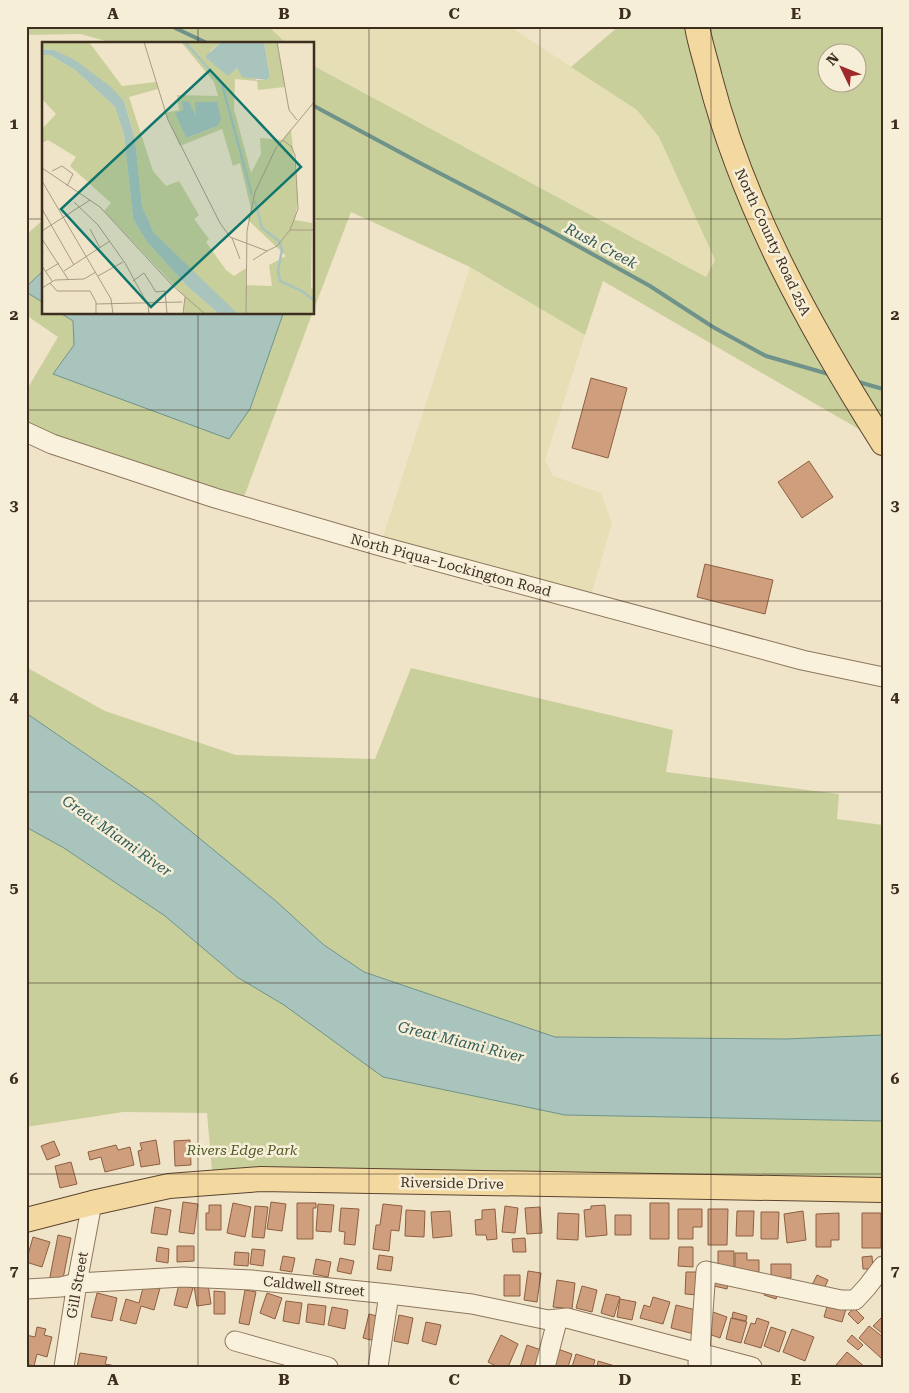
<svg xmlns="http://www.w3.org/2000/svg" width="909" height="1393" viewBox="0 0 909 1393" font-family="'Roboto Serif',serif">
	<rect width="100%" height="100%" fill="#f0e4c8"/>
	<path fill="#e6deb5" d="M 268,26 L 509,26 L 637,110 L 659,137 L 715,260 L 706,277 L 314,66 L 314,44 L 287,44 Z
		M 470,267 L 585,335 L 545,460 L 553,476 L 601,493 L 612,523 L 589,602 L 380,546 Z"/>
	<path fill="#c9cf9b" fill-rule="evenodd" d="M 26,26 L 268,26 L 287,44 L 117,44 L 80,34 L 26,35 Z
		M 619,26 L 883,26 L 883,443 L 603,281 L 585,335 L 470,267 L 351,212 L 314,309 L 314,226 L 316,219 L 314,214 L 314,66 L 706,277 L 715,260 L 659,137 L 637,110 L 571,67 ZM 826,52 L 856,52 L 856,82 L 826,82 Z
		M 44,219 L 44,270 L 26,287 L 26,235 Z
		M 26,292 L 44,303 L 44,314 L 62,314 L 73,321 L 74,345 L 53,374 L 250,409 L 283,314 L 312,314 L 241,505 L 26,432 L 26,391 L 58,337 L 26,315 Z
		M 26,667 L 105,711 L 236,755 L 375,759 L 411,668 L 673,730 L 666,772 L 839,794 L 837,819 L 883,825 L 883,1035 L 786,1039 L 555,1037 L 364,972 L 324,945 L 277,902 L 154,801 L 26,713 Z
		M 26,827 L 64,848 L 165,916 L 237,977 L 284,1005 L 565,1115 L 883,1121 L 883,1190 L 213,1183 L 207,1113 L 123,1112 L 26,1127 Z"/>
	<path fill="#a9c4bc" stroke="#6f938a" d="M 44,270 L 44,303 L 26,292 L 26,287 Z
		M 62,314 L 283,314 L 250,409 L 229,439 L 53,374 L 74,345 L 73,321 Z
		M 26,713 L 154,801 L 277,902 L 324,945 L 364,972 L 555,1037 L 786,1039 L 883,1035 L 883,1121 L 565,1115 L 383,1077 L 284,1005 L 237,977 L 165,916 L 64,848 L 26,827 Z"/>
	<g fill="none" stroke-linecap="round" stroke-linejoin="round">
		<path stroke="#6f938a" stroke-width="4" d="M 171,26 L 209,44
			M 314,106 L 420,163 L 547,229 L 650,286 L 713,327 L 766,356 L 832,375
			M 855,381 L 883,389"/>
	</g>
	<path fill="#cf9f7d" stroke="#8d5f41" d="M 591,378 L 627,388 L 608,458 L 572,448 Z
		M 809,461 L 833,497 L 802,518 L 778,482 Z
		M 705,564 L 773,580 L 765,614 L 697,597 Z
		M 156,1140 L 160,1164 L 141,1167 L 138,1151 L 142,1150 L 140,1143 Z
		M 190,1140 L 191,1165 L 175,1166 L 174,1141 Z
		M 54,1141 L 60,1155 L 47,1160 L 41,1146 Z
		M 116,1145 L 118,1150 L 130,1147 L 134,1165 L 105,1172 L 101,1157 L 90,1160 L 88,1152 Z
		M 71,1162 L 77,1184 L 60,1188 L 55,1166 Z
		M 183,1202 L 198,1204 L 194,1234 L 179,1232 Z
		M 271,1202 L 286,1204 L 282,1231 L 267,1229 Z
		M 233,1203 L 251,1207 L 245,1237 L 227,1233 Z
		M 297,1203 L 316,1203 L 316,1208 L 313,1208 L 313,1239 L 297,1239 Z
		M 650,1203 L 669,1203 L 669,1239 L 650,1239 Z
		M 318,1204 L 334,1205 L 331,1232 L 316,1231 Z
		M 383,1204 L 402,1206 L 399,1231 L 391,1230 L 389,1251 L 373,1249 L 376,1225 L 380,1225 Z
		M 209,1205 L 221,1205 L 221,1230 L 206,1230 L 206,1213 L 209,1213 Z
		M 605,1205 L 607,1235 L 586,1237 L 584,1210 L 591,1209 L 591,1206 Z
		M 255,1206 L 268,1207 L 264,1238 L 252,1237 Z
		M 505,1206 L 518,1208 L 515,1233 L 502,1232 Z
		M 155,1207 L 171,1210 L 167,1235 L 151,1233 Z
		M 540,1207 L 542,1233 L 527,1234 L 525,1208 Z
		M 341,1208 L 359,1209 L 355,1245 L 344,1244 L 345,1232 L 339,1231 Z
		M 495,1209 L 497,1239 L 487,1240 L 486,1235 L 476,1235 L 475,1220 L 482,1219 L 482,1210 Z
		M 678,1209 L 702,1209 L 702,1227 L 693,1227 L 693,1239 L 678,1239 Z
		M 708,1209 L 728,1209 L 727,1245 L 708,1245 Z
		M 406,1210 L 425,1211 L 424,1237 L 405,1236 Z
		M 450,1211 L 452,1236 L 433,1238 L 431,1212 Z
		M 737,1211 L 754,1211 L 753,1236 L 736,1236 Z
		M 803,1211 L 806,1240 L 787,1243 L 784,1214 Z
		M 761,1212 L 779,1212 L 778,1239 L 761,1239 Z
		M 558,1213 L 579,1214 L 578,1240 L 557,1239 Z
		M 839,1213 L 839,1240 L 831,1240 L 831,1247 L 816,1247 L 816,1214 Z
		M 862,1213 L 881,1213 L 881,1248 L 862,1248 Z
		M 615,1215 L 631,1215 L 631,1235 L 615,1235 Z
		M 58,1235 L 71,1238 L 62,1284 L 49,1282 Z
		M 33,1237 L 50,1242 L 42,1267 L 26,1262 Z
		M 525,1238 L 526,1252 L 513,1252 L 512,1239 Z
		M 177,1246 L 194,1246 L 194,1261 L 177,1262 Z
		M 158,1247 L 169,1249 L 168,1263 L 156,1261 Z
		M 679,1247 L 693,1247 L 693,1267 L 678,1266 Z
		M 252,1249 L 265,1250 L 263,1266 L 250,1264 Z
		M 718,1251 L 734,1251 L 734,1270 L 718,1270 Z
		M 235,1252 L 249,1253 L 248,1266 L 234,1265 Z
		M 735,1253 L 747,1253 L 747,1260 L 759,1260 L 759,1274 L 735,1274 Z
		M 379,1255 L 393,1257 L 391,1271 L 377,1269 Z
		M 283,1256 L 295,1258 L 292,1272 L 280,1270 Z
		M 872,1256 L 873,1269 L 863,1269 L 862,1257 Z
		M 340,1258 L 354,1261 L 351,1274 L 337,1271 Z
		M 316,1259 L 331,1262 L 328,1277 L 313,1274 Z
		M 771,1264 L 791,1264 L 791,1278 L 771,1278 Z
		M 528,1271 L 541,1273 L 537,1302 L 524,1300 Z
		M 686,1272 L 698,1272 L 697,1295 L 685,1294 Z
		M 504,1275 L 520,1275 L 520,1296 L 504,1296 Z
		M 716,1275 L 729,1278 L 727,1289 L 714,1286 Z
		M 817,1275 L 828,1280 L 822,1293 L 811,1287 Z
		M 557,1280 L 575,1283 L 572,1309 L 553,1307 Z
		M 144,1284 L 160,1288 L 154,1310 L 141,1306 L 136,1324 L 120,1320 L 126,1299 L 139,1303 Z
		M 179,1284 L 193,1288 L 187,1308 L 174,1305 Z
		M 208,1284 L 211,1304 L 197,1306 L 194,1286 Z
		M 582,1286 L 597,1290 L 592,1312 L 576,1308 Z
		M 767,1287 L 778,1291 L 776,1299 L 764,1295 Z
		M 245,1290 L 256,1292 L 249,1325 L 239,1323 Z
		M 214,1291 L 225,1292 L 225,1314 L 214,1314 Z
		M 97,1293 L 117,1298 L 112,1321 L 91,1317 Z
		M 267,1293 L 282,1298 L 275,1319 L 260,1313 Z
		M 606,1294 L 620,1297 L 614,1317 L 601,1313 Z
		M 653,1297 L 670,1302 L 663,1324 L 640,1318 L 644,1305 L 650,1307 Z
		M 620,1299 L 636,1302 L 632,1320 L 617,1317 Z
		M 286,1301 L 302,1303 L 299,1324 L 283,1321 Z
		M 828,1303 L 846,1309 L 842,1322 L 824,1317 Z
		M 308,1304 L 326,1306 L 324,1325 L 306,1322 Z
		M 676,1305 L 700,1311 L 694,1334 L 671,1328 Z
		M 332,1307 L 348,1310 L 345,1329 L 328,1325 Z
		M 854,1308 L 864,1318 L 858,1324 L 848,1314 Z
		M 713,1312 L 727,1317 L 720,1338 L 706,1333 Z
		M 733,1312 L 747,1316 L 746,1321 L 732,1318 Z
		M 369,1314 L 381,1317 L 375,1341 L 363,1338 Z
		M 399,1315 L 413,1318 L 408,1344 L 394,1341 Z
		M 883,1316 L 883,1334 L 873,1326 Z
		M 731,1318 L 747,1322 L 741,1343 L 726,1339 Z
		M 757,1318 L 769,1322 L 761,1348 L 744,1343 L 751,1323 L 755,1324 Z
		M 426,1322 L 441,1325 L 436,1345 L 422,1341 Z
		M 869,1326 L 883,1337 L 883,1356 L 881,1358 L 859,1338 Z
		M 37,1327 L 46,1329 L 44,1335 L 52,1337 L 47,1357 L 37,1354 L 34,1366 L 26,1364 L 26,1335 L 35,1337 Z
		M 771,1327 L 786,1332 L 779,1352 L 764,1346 Z
		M 792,1329 L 814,1337 L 805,1361 L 783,1352 Z
		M 501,1335 L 518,1344 L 508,1367 L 498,1367 L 488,1362 Z
		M 852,1335 L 863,1345 L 858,1350 L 847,1341 Z
		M 527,1345 L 541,1350 L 536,1367 L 520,1367 Z
		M 555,1348 L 572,1354 L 568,1367 L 549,1367 Z
		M 847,1352 L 865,1367 L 838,1367 L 836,1365 Z
		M 80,1353 L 107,1357 L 105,1364 L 116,1366 L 116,1367 L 77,1367 Z
		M 576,1354 L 595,1360 L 593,1367 L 572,1367 Z
		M 598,1361 L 615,1366 L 615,1367 L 597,1367 Z"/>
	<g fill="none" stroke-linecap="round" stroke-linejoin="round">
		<defs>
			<path id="minor" d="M 26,432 L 52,444 L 215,498 L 380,546 L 802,660 L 883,677
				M 27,1289 L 61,1287 L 77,1283 L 183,1277 L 252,1280 L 389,1294 L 472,1304 L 548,1320 L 567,1318 L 752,1367
				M 235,1341 L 328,1367
				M 698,1363 L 700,1352 L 706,1271 L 841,1300 L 855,1300 L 867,1287 L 883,1266
				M 64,1367 L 77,1283 L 92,1203
				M 378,1367 L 389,1294
				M 545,1367 L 556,1325"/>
			<path id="major" d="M 697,26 C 700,44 706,61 710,78 C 744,209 811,329 883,443
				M 26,1220 L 92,1203 L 169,1186 L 261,1179 L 883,1190"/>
		</defs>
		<use href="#minor" stroke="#8d765c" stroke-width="21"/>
		<use href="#major" stroke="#5b4430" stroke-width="26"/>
		<use href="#minor" stroke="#faf1dc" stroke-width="19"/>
		<use href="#major" stroke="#f3d9a0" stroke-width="24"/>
	</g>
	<path fill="none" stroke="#3d2e20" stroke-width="1" stroke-opacity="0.55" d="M 198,26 L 198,44M 369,26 L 369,1367M 540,26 L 540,1367M 711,26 L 711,1367M 26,219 L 44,219M 314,219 L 883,219M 198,314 L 198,1367M 26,410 L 883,410M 26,601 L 883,601M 26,792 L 883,792M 26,983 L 883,983M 26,1174 L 883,1174"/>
	<g text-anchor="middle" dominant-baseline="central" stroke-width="5" stroke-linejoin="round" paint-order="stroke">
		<g font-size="14" fill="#3d2e20" stroke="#f7eed8">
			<text transform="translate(773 242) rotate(65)">North County Road 25A</text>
			<text transform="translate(451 565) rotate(15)">North Piqua–Lockington Road</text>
			<text transform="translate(452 1183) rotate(1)">Riverside Drive</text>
			<text transform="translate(77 1285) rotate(-80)">Gill Street</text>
			<text transform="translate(314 1286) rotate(6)">Caldwell Street</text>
		</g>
		<g font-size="14" font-style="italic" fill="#4d5a26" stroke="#f7eed8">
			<text x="242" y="1150">Rivers Edge Park</text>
		</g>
		<g font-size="15" font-style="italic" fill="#2f5d5a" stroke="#f7eed8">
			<text transform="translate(601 246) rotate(28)">Rush Creek</text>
			<text transform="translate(117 836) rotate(35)">Great Miami River</text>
			<text transform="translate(461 1042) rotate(14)">Great Miami River</text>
		</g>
	</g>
	<g transform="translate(42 42)">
		<rect width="272" height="272" fill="#f0e4c8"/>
		<path d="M 0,0 L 47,0 L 80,44 L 114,40 L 116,47 L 87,55 L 111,129 L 124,144 L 137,139 L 157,173 L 152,177 L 167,197 L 164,200 L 184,228 L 192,234 L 204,226 L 204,243 L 230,244 L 227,223 L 244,214 L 206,178 L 209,167 L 198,121 L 191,124 L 180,87 L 138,104 L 123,71 L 137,68 L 135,53 L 176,54 L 172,40 L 139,0 L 179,0 L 168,9 L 193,26 L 215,38 L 225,38 L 228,33 L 222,0 L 235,0 L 243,45 L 216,48 L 215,39 L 193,37 L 192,67 L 209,131 L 219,112 L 218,96 L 240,98 L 249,87 L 256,156 L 253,178 L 270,181 L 269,246 L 272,247 L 272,272 L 196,272 L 135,216 L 112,191 L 100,164 L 93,97 L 82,59 L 49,30 L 7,7 L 0,7 ZM 139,60 L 147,60 L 154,75 L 176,84 L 144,96 L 134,71 L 141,68 ZM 0,13 L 8,13 L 33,28 L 73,65 L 82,93 L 91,177 L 105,200 L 146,245 L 177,272 L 141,272 L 143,255 L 62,169 L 69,161 L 28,124 L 34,115 L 6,98 L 0,101 L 0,87 L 14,72 L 0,57 Z" fill="#c9cf9b" fill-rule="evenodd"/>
		<path d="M 179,0 L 222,0 L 228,34 L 225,38 L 200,35 L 195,26 L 186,34 L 163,15 ZM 0,7 L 12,8 L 33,18 L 69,45 L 82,59 L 93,97 L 100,164 L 112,191 L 196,272 L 177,272 L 146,245 L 105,200 L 91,177 L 82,93 L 73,65 L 33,28 L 8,13 L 0,13 ZM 139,59 L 147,60 L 154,74 L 153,60 L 175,60 L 179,77 L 176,84 L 144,96 L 133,71 L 141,68 Z" fill="#a9c4bc"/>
		<path fill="none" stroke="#a9c4bc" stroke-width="2.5" d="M 143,0 L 180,42 L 210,153M 213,159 L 220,186 L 237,199 L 240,208 L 236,229 L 238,239 L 260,249 L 273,259"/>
		<path fill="none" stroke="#a89b85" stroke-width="1" d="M 102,0 L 126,78 L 178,181 L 188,195 L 225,209 L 235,204 L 248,188 L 256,167 L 253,113 L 249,104 L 240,98M 235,0 L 247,68 L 255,78M 0,126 L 58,165 L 130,243 L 163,272M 10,129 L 20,124 L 31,132 L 25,144M 0,139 L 69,257 L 71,272M 32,160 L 56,183 L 83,221 L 106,263 L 107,272M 0,167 L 32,223M 48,187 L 58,206M 248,188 L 273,188M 0,189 L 48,158M 190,196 L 198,217M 0,197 L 26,237M 211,218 L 225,209M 0,224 L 10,239M 4,229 L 17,221M 22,229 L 68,199M 56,234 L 81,220M 91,239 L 102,231 L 114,250 L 123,249 L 125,272M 8,241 L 15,249 L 48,249 L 54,260 L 54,272M 0,246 L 13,238 L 42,237 L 54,230M 54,262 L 140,260M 141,272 L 143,255M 204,272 L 205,189 L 213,150 L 234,106 L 273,59"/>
		<path fill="#0f766e" fill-opacity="0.15" stroke="#0f766e" stroke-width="2.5" d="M 168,28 L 259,125 L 109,265 L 19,167 Z"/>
		<rect width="272" height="272" fill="none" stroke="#3d2e20" stroke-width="2.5"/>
	</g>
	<rect width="909" height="1393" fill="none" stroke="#f7eed8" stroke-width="55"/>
	<g transform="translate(842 68) rotate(313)"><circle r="24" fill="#f7eed8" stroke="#ada18e"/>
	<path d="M0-4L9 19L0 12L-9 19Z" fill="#9e2a2b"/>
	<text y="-8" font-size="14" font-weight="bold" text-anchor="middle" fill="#3d2e20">N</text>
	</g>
	<rect x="28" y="28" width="854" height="1338" fill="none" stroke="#3d2e20" stroke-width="2"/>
	<g font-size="16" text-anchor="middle" font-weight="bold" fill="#3d2e20">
		<text x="113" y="19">A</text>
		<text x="284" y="19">B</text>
		<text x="454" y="19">C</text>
		<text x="625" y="19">D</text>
		<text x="796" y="19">E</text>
		<text x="14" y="129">1</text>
		<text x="895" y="129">1</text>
		<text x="14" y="320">2</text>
		<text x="895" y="320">2</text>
		<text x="14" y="511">3</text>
		<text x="895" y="511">3</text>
		<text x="14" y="702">4</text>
		<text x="895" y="702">4</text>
		<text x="14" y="893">5</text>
		<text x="895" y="893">5</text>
		<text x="14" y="1084">6</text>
		<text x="895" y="1084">6</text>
		<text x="14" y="1276">7</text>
		<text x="895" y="1276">7</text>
		<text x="113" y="1385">A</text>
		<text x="284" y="1385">B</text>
		<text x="454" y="1385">C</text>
		<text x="625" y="1385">D</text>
		<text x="796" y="1385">E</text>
	</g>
</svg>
